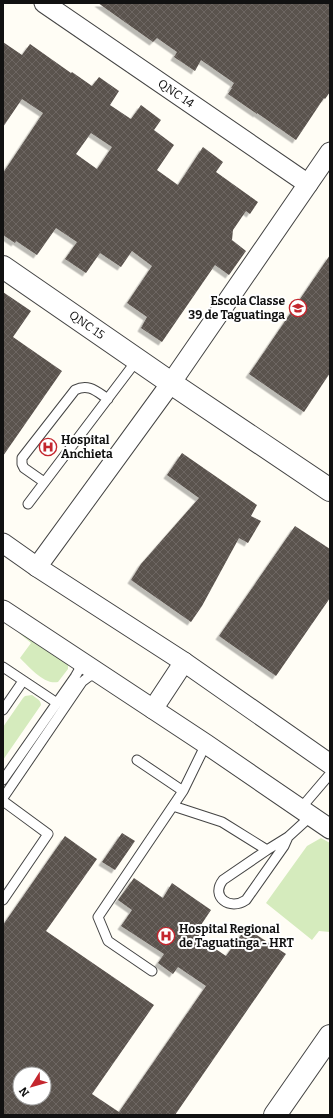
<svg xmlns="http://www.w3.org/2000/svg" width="333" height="1118" viewBox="0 0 333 1118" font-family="Bitter,serif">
	<defs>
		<pattern id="building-cross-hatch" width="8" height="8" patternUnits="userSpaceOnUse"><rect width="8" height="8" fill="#5a524d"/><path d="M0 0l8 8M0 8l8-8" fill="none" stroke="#6d6662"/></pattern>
		<filter id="shadow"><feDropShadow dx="-3.5" dy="3.5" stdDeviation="0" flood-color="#0004"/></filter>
	</defs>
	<rect width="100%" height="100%" fill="#fffdf5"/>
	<path fill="#d5ebbd" d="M 21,629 L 63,660 L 68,665 L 68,669 L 58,682 C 44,685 29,667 20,658 L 31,643 L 19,633 Z
		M 32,695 C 36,698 41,700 41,705 L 3,760 L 3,727 L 23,698 L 25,696 Z
		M 321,838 L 330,843 L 330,932 L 319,931 L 312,940 L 266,903 L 307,846 Z"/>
	<path fill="url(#building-cross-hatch)" fill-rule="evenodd" filter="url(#shadow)" d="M 98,3 L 330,3 L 330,92 L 325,99 L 324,98 L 296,140 L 257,113 L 257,114 L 228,94 L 232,88 L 231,88 L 234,83 L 201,60 L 195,71 L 174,57 L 177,52 L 157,38 L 153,42 Z
		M 3,42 L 22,55 L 30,44 L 71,73 L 72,72 L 92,86 L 99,77 L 119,91 L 110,105 L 131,119 L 141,105 L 161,120 L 154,130 L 174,145 L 157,170 L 178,185 L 203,147 L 223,162 L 216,172 L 258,202 L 250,214 L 246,211 L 233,230 L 232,240 L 246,251 L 229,275 L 215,265 L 162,342 L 141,328 L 147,317 L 127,303 L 152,266 L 132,251 L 121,267 L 100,253 L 86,273 L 65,259 L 77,242 L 56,228 L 37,255 L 16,241 L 15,243 L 3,235 L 3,173 L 43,113 L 22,99 L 3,127 ZM 91,133 L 112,147 L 97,169 L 76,154 Z
		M 330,255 L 330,373 L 304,412 L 249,374 Z
		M 3,292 L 31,311 L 13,337 L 62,371 L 3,456 Z
		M 182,453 L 257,505 L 251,516 L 261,521 L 248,543 L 239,538 L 202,606 L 191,622 L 131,580 L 141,564 L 199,498 L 167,475 Z
		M 295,526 L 330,549 L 330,598 L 276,676 L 219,636 Z
		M 122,833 L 135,841 L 115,870 L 102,862 Z
		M 65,836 L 97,859 L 46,931 L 154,1005 L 92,1094 L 119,1112 L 206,986 L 178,967 L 173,974 L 158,963 L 164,954 L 121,926 L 132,910 L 118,900 L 134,878 L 163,898 L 172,883 L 211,910 L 199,928 L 202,930 L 198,937 L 226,956 L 246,928 L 286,954 L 175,1115 L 3,1115 L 3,925 ZM 20,1074 L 44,1074 L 44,1098 L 20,1098 Z"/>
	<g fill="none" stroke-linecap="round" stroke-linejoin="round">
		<defs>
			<path id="service" d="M 44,482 L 24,468 L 22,464 L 22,458 L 75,390 C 89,383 97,392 108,399
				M 28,504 L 137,360
				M 3,667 L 57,703
				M 3,710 L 23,681
				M 137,760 L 183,791
				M 3,780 L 75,677 L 79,670 L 78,661
				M 3,798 L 82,682 C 88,677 91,674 99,675
				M 3,801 L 48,834 L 3,900
				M 173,806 L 222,822 L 267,850
				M 301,808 L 330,774
				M 288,837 L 284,846 L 246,900 C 230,911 210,897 223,880 L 267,850 L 288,837 L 311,816
				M 152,971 L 108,941 L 98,917 L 183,791 L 206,744"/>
			<g id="minor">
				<path id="s1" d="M 44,3 L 308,184"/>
				<path d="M 3,543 L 37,567 L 184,662 L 330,764"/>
				<path d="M 37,567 L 171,383 L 330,152"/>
				<path d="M 3,610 L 206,744 L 330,829"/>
				<path d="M 153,709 L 184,662"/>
			</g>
			<g id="tertiary">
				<path id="s2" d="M 3,267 L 171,383 L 330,490"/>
				<path d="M 275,1115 L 330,1036"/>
			</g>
		</defs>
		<use href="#service" stroke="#444" stroke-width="11"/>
		<use href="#minor" stroke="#444" stroke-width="21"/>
		<use href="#tertiary" stroke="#444" stroke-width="24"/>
		<use href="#service" stroke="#fff" stroke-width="9"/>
		<use href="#minor" stroke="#fff" stroke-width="19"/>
		<use href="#tertiary" stroke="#fff" stroke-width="22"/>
	</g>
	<defs>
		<symbol id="school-ring" viewBox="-11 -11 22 22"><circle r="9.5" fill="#fff" stroke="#c4262e" stroke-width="1.5"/><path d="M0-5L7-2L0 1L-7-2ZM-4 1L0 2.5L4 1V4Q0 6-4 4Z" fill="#c4262e"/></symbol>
		<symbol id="hospital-ring" viewBox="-11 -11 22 22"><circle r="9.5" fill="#fff" stroke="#c4262e" stroke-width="1.5"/><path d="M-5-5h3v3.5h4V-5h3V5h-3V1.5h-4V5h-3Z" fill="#c4262e"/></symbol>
	</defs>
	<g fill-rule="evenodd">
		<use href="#school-ring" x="288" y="298" width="20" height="20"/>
		<use href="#hospital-ring" x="38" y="437" width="20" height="20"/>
		<use href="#hospital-ring" x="156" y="926" width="20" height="20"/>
	</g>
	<g text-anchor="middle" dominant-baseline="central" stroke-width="4" stroke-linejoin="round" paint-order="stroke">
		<g font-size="12" fill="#111" stroke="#fff">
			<text stroke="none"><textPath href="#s1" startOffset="160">QNC 14</textPath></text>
			<text stroke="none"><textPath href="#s2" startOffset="102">QNC 15</textPath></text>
		</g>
		<g font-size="12" font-weight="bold" fill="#111" stroke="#fff" text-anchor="start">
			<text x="285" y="301" text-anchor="end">Escola Classe<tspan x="285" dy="14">39 de Taguatinga</tspan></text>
			<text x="61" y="440">Hospital<tspan x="61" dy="14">Anchieta</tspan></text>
			<text x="179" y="929">Hospital Regional<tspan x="179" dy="14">de Taguatinga - HRT</tspan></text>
		</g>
	</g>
	<rect width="333" height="1118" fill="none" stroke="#111111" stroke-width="8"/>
	<g transform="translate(32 1086) rotate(233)"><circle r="19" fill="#ffffff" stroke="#a0a0a0"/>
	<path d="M0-3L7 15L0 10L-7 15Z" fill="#c4262e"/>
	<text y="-6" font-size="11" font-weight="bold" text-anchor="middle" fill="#111111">N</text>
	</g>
</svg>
